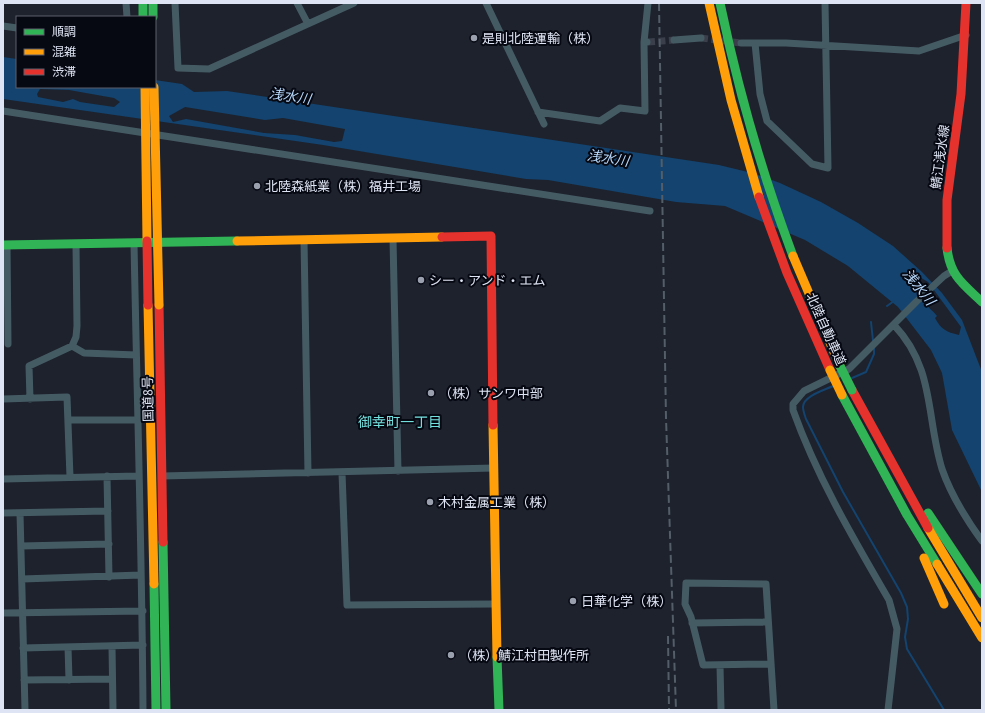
<svg xmlns="http://www.w3.org/2000/svg" width="985" height="713" viewBox="0 0 985 713" font-family="'PT Sans','Noto Sans JP',sans-serif">
	<rect width="100%" height="100%" fill="#1d222d"/>
	<path fill="#13436e" fill-rule="evenodd" d="M 3,57 L 17,59 L 17,87 L 155,87 L 155,80 L 182,84 L 194,92 L 227,91 L 719,165 L 752,173 L 780,183 L 821,202 L 858,223 L 893,246 L 922,272 L 942,293 L 962,320 L 982,372 L 982,492 L 952,430 L 942,373 L 931,350 L 898,307 L 848,266 L 805,240 L 725,206 L 676,202 L 548,180 L 526,179 L 323,145 L 3,99 ZM 40,89 L 69,90 L 114,98 L 120,102 L 114,107 L 80,102 L 73,99 L 63,102 L 38,97 L 37,94 ZM 185,107 L 265,120 L 283,118 L 345,129 L 342,141 L 334,142 L 295,135 L 264,133 L 186,119 L 173,122 L 169,116 ZM 913,273 L 928,282 L 961,327 L 959,335 C 946,332 941,329 935,318 L 937,316 C 933,310 926,307 924,300 L 928,291 Z"/>
	<g fill="none" stroke-linecap="round" stroke-linejoin="round">
		<path stroke="#13436e" stroke-width="2" d="M 887,306 L 894,301
			M 871,322 L 873,341
			M 852,378 L 866,372 L 874,354 L 874,348
			M 833,386 C 825,390 803,396 803,407 C 803,411 805,416 806,419 L 843,492 L 901,593 L 907,607 L 908,619 L 905,637 L 907,649 L 944,710"/>
		<path stroke="#3a3f4b" stroke-width="7" stroke-dasharray="7 3.5" stroke-linecap="butt" d="M 701,38 L 741,43
			M 648,42 L 674,40"/>
		<path stroke="#455b64" stroke-width="7" d="M 126,3 L 127,17
			M 175,3 L 178,68 L 209,69 L 354,3
			M 297,3 L 308,24
			M 486,3 L 544,124
			M 3,26 L 17,28
			M 674,40 L 701,38
			M 647,42 L 644,42 L 648,3
			M 741,43 L 786,43 L 919,51 L 966,35
			M 755,43 L 760,94 L 767,121 L 812,164 L 828,168 L 825,3
			M 3,111 L 650,211
			M 538,112 L 600,121 L 620,108 L 645,111 L 644,42
			M 393,239 L 398,471
			M 304,240 L 308,473
			M 134,243 C 137,399 142,554 143,710
			M 7,245 L 8,344
			M 894,325 C 935,368 926,417 942,469 C 951,495 966,519 982,541
			M 72,346 L 84,353 L 136,355
			M 3,399 L 67,397 L 70,477
			M 30,399 L 29,366 L 72,346 L 76,337 L 77,326 L 76,244
			M 68,420 L 137,420
			M 342,473 L 347,605 L 495,604
			M 107,476 L 109,577
			M 162,476 L 494,468
			M 3,479 L 138,476
			M 3,513 L 108,511
			M 20,513 L 25,710
			M 21,546 L 109,544
			M 22,579 L 141,575
			M 3,613 L 143,611
			M 692,623 L 768,622
			M 112,646 L 113,710
			M 68,647 L 69,680
			M 23,648 L 143,645
			M 771,664 L 703,665 L 691,617 L 685,604 L 686,583 L 766,584 L 774,710
			M 720,665 L 721,710
			M 24,680 L 112,679
			M 888,710 L 897,629 L 889,600 C 853,538 817,477 793,410 L 793,404 L 804,391 L 849,369 L 916,302 L 944,276 L 952,271"/>
		<path stroke="#30b455" stroke-width="9" d="M 143,3 L 143,17
			M 153,3 L 153,17
			M 720,3 C 738,89 762,174 793,256
			M 3,245 L 237,241
			M 947,248 C 950,276 963,284 982,302
			M 842,395 L 907,515 L 937,564
			M 928,513 L 982,594
			M 163,542 L 166,710
			M 154,584 L 156,710
			M 497,657 L 499,710"/>
		<path stroke="#ff9f0a" stroke-width="9" d="M 709,3 L 731,100 L 759,197
			M 237,241 L 442,237
			M 793,256 L 840,366
			M 148,305 L 154,584
			M 493,425 L 497,657
			M 928,528 L 982,618
			M 924,558 L 944,604
			M 937,564 L 982,638"/>
		<path stroke="#e5322d" stroke-width="9" d="M 759,197 L 787,273 L 830,370
			M 442,237 L 491,236 L 493,425
			M 947,248 L 947,200 L 961,94 L 966,3
			M 159,305 L 163,542
			M 852,390 L 928,528"/>
		<path stroke="#535e68" stroke-width="2" stroke-dasharray="8 4" stroke-linecap="butt" d="M 659,3 L 666,418 L 676,710
			M 668,636 L 669,710"/>
		<path stroke="#30b455" stroke-width="9" d="M 840,366 L 852,390"/>
		<path stroke="#ff9f0a" stroke-width="9" d="M 145,87 L 147,241
			M 154,87 L 159,305
			M 830,370 L 842,395"/>
		<path stroke="#e5322d" stroke-width="9" d="M 147,241 L 148,305"/>
	</g>
	<g fill="#9aa0ae" stroke="#060812" stroke-width="1.5">
		<circle cx="474" cy="38" r="4"/>
		<circle cx="257" cy="186" r="4"/>
		<circle cx="421" cy="280" r="4"/>
		<circle cx="431" cy="393" r="4"/>
		<circle cx="430" cy="502" r="4"/>
		<circle cx="573" cy="601" r="4"/>
		<circle cx="451" cy="655" r="4"/>
	</g>
	<g text-anchor="middle" dominant-baseline="central" stroke-width="4" stroke-linejoin="round" paint-order="stroke">
		<g font-size="13" fill="#dee4f3" stroke="#060812" text-anchor="start">
			<text x="482" y="38">是則北陸運輸（株）</text>
			<text x="265" y="186">北陸森紙業（株）福井工場</text>
			<text x="429" y="280">シー・アンド・エム</text>
			<text x="439" y="393">（株）サンワ中部</text>
			<text x="438" y="502">木村金属工業（株）</text>
			<text x="581" y="601">日華化学（株）</text>
			<text x="459" y="655">（株）鯖江村田製作所</text>
		</g>
		<g font-size="13" fill="#dee4f3" stroke="#060812">
			<text transform="translate(940 157) rotate(-82)">鯖江浅水線</text>
			<text transform="translate(826 329) rotate(66)">北陸自動車道</text>
			<text transform="translate(148 399) rotate(-91)">国道8号</text>
		</g>
		<g font-size="14" font-style="italic" fill="#b6d7f9" stroke="#060812">
			<text transform="translate(290 96) rotate(9)">浅水川</text>
			<text transform="translate(608 158) rotate(9)">浅水川</text>
			<text transform="translate(919 287) rotate(51)">浅水川</text>
		</g>
		<g font-size="14" fill="#74e0de" stroke="#060812">
			<text x="400" y="422">御幸町一丁目</text>
		</g>
	</g>
	<rect width="985" height="713" fill="none" stroke="#dee4f3" stroke-width="8"/>
	<rect x="16" y="16" width="140" height="72" fill="#060812" stroke="#5c606c"/>
	<rect x="24" y="29" width="20" height="6" fill="#30b455" stroke="#5c606c"/>
	<text x="52" y="36" font-size="12" fill="#dee4f3">順調</text>
	<rect x="24" y="49" width="20" height="6" fill="#ff9f0a" stroke="#5c606c"/>
	<text x="52" y="56" font-size="12" fill="#dee4f3">混雑</text>
	<rect x="24" y="69" width="20" height="6" fill="#e5322d" stroke="#5c606c"/>
	<text x="52" y="76" font-size="12" fill="#dee4f3">渋滞</text>
</svg>
